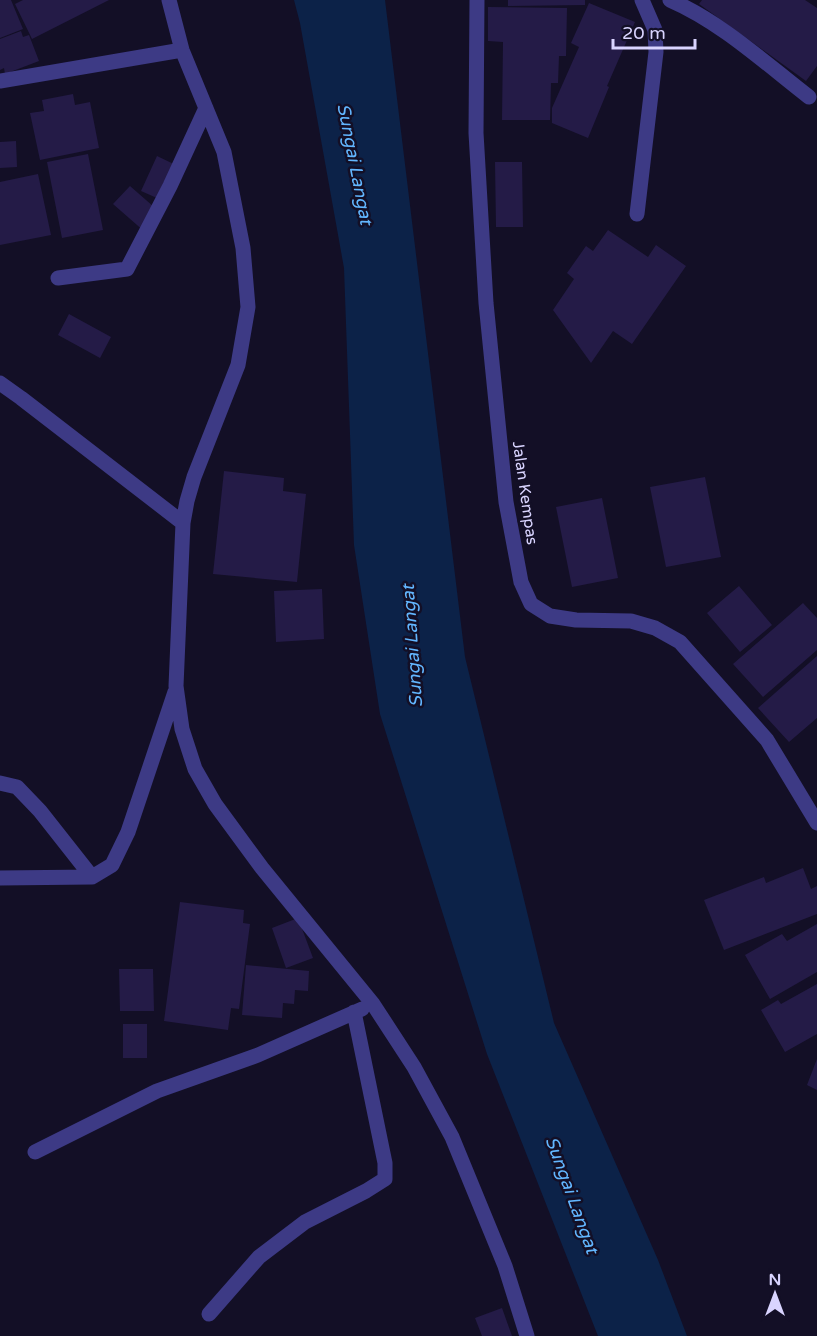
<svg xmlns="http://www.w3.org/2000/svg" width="817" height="1336" viewBox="0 0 817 1336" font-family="'Varela Round',sans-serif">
	<rect width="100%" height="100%" fill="#130f26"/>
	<path fill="#0c2248" d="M 294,0 L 385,0 L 465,657 L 554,1023 L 658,1260 L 687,1336 L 598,1336 L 487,1054 L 380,714 L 354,545 L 344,268 L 300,23 Z"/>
	<path fill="#241b47" d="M 0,0 L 11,0 L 23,29 L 0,38 Z
		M 23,0 L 109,0 L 32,39 L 15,4 Z
		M 508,0 L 585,0 L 585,5 L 508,6 Z
		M 702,0 L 805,0 L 817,8 L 817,66 L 806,81 L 699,4 Z
		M 589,3 L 635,22 L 607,86 L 609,87 L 588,138 L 552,123 L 552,108 L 579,47 L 571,43 Z
		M 488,7 L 567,8 L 566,56 L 559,56 L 558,83 L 551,83 L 550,120 L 502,120 L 503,42 L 488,41 Z
		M 21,31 L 23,37 L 29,35 L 39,61 L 5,74 L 4,68 L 0,70 L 0,39 Z
		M 73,94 L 75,105 L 90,102 L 99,148 L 40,160 L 30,113 L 44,111 L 42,100 Z
		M 16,141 L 17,167 L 0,168 L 0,142 Z
		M 88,154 L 103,230 L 62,238 L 47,162 Z
		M 157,156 L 182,168 L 166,202 L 141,191 Z
		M 495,162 L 522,162 L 523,227 L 496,227 Z
		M 38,174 L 51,235 L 0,245 L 0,182 Z
		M 130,186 L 162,214 L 145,232 L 113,204 Z
		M 608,230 L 648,257 L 656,245 L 686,266 L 632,344 L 613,331 L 591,363 L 553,310 L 574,279 L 567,273 L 586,246 L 593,251 Z
		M 69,314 L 111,337 L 100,358 L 58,335 Z
		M 224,471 L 284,478 L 283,491 L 306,494 L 297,582 L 213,574 Z
		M 705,477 L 721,557 L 666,567 L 650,487 Z
		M 602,498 L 618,578 L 572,587 L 556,507 Z
		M 739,586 L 772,625 L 740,652 L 707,613 Z
		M 322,589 L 324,639 L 276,642 L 274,591 Z
		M 803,603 L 817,618 L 817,650 L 763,697 L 733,664 Z
		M 817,656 L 817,718 L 789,742 L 758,708 Z
		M 803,868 L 811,889 L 817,886 L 817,914 L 724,950 L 704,900 L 764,877 L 766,883 Z
		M 180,902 L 244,910 L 243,923 L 250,924 L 239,1009 L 231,1008 L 228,1030 L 164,1021 Z
		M 298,918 L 313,958 L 286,968 L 272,928 Z
		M 817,924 L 817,972 L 770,999 L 745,955 L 782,934 L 787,941 Z
		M 246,965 L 309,971 L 308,991 L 295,990 L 294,1004 L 283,1003 L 282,1018 L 242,1015 Z
		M 119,969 L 153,969 L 154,1011 L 120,1011 Z
		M 817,984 L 817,1034 L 785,1052 L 761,1010 L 778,1000 L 781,1004 Z
		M 123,1024 L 147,1024 L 147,1058 L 123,1058 Z
		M 817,1059 L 817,1090 L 807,1085 Z
		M 502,1308 L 512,1336 L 482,1336 L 475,1318 Z"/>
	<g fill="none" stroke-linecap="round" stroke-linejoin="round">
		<path stroke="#3d3a85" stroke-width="15" d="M 169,0 L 182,50 L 224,152 L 243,248 L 248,307 L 238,365 L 194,477 L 187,501 L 183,523 L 176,686 L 182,729 L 195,769 L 215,804 L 262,868 L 373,1004 L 414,1067 L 452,1137 L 505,1266 L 527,1336
			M 477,0 L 476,133 L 486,303 L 506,502 L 521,582 L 531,604 L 550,616 L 576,620 L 631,621 L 655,628 L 680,642 L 767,740 L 817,823
			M 670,0 C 721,22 765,63 809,97
			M 0,81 L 182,50
			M 637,214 L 656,52 L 655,30 L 642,0
			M 58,278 L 127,269 L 170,186 L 206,108
			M 0,383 L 21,398 L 183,523
			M 0,783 L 17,787 L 40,811 L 92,877
			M 0,878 L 92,877 L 112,865 L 128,832 L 175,692
			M 35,1152 L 157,1091 L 258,1055 L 362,1009
			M 209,1314 L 259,1257 L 305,1222 L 366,1191 L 385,1179 L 385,1163 L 354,1012"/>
	</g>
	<g text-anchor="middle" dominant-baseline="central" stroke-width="5" stroke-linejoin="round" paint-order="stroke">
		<g font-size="16" fill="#d9d4ff" stroke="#130f26">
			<text transform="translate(525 493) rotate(82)">Jalan Kempas</text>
		</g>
		<g font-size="18" font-style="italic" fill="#62b6ff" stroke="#130f26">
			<text transform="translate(355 164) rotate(79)">Sungai Langat</text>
			<text transform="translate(412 646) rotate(-94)">Sungai Langat</text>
			<text transform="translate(572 1195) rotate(70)">Sungai Langat</text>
		</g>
	</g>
	<g transform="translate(775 1294)" stroke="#130f26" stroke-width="4.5" paint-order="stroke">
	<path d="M0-4.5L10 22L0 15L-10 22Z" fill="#d9d4ff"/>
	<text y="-9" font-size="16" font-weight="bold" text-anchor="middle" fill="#d9d4ff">N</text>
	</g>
	<path d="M613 39v9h82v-9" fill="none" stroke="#d9d4ff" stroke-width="3"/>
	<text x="622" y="39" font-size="18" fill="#d9d4ff" stroke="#130f26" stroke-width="4.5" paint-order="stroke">20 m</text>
</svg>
